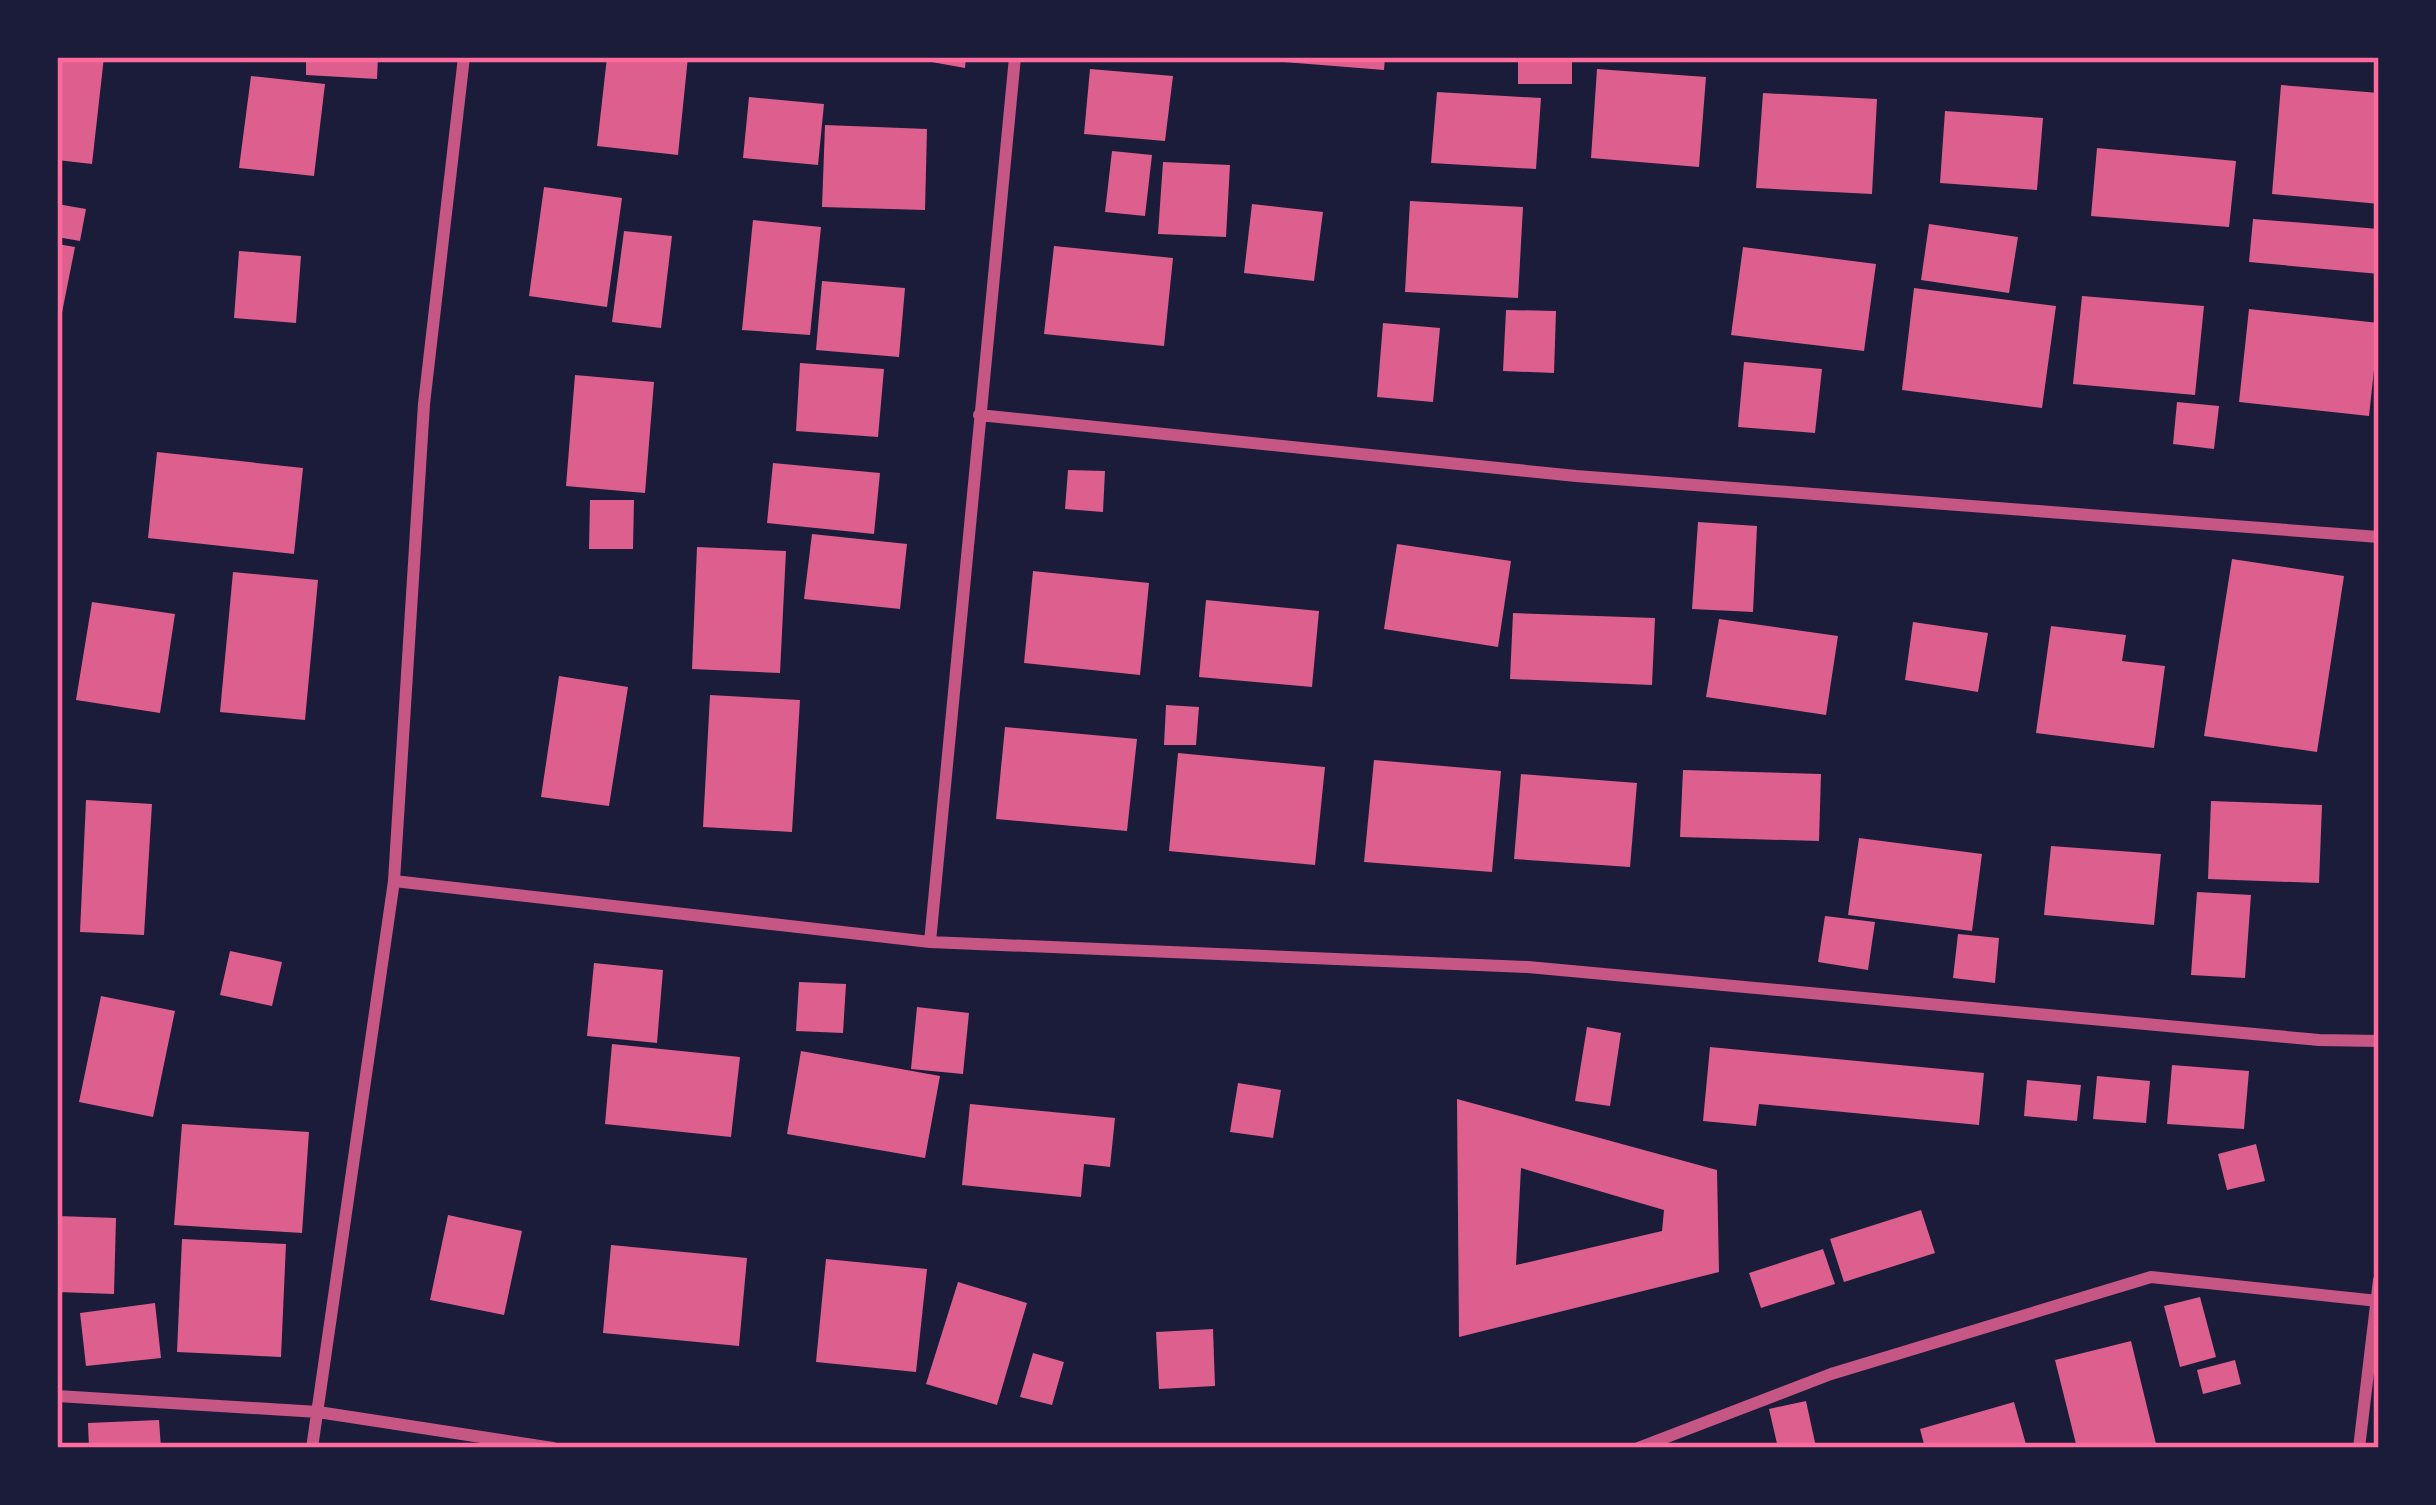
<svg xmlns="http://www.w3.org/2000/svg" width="2436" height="1505" viewBox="0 0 2436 1505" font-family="Quicksand,sans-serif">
	<rect width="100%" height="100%" fill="#1b1b3a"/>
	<path fill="#dd5f8e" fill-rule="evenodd" d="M 57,57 L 104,57 L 92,164 L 57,160 Z
		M 306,57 L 378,57 L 377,79 L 306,75 Z
		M 607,57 L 688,57 L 678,155 L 597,146 Z
		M 904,57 L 966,57 L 965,68 Z
		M 1285,57 L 1385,57 L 1384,70 L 1284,62 Z
		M 1518,57 L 1572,57 L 1572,84 L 1518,84 Z
		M 1090,69 L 1173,76 L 1165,141 L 1084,134 Z
		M 1597,69 L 1706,77 L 1699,167 L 1591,158 Z
		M 251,76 L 325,84 L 314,176 L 239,168 Z
		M 2281,85 L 2379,93 L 2379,204 L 2272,194 Z
		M 1437,92 L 1541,98 L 1536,169 L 1431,163 Z
		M 1763,93 L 1877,99 L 1872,194 L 1756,188 Z
		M 749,97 L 824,104 L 818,165 L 743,158 Z
		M 1945,111 L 2043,118 L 2037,190 L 1940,183 Z
		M 825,125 L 927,129 L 925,210 L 822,207 Z
		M 2097,148 L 2236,161 L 2229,227 L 2091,216 Z
		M 1112,151 L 1152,155 L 1145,216 L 1105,212 Z
		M 1163,162 L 1230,165 L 1226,237 L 1158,234 Z
		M 544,187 L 622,198 L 607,307 L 529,296 Z
		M 1410,201 L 1523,207 L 1518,298 L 1405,292 Z
		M 57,204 L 86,209 L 80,241 L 57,237 Z
		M 1252,204 L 1323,212 L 1314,281 L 1244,273 Z
		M 2253,219 L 2379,229 L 2379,274 L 2249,262 Z
		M 753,220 L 821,227 L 810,335 L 742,330 Z
		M 1929,224 L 2018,237 L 2009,293 L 1921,280 Z
		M 624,231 L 672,236 L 661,328 L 612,322 Z
		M 57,244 L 75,247 L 59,328 L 57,327 Z
		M 1054,246 L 1173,258 L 1164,346 L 1044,334 Z
		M 1743,247 L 1876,264 L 1864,351 L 1731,335 Z
		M 239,251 L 301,256 L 296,323 L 234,318 Z
		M 822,281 L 905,288 L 899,357 L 816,350 Z
		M 1914,288 L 2056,306 L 2042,408 L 1902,390 Z
		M 2082,296 L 2204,306 L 2195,395 L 2073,384 Z
		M 2249,309 L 2379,323 L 2369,416 L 2239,402 Z
		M 1506,310 L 1556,311 L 1554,373 L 1503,371 Z
		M 1383,323 L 1440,328 L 1433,402 L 1377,397 Z
		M 1744,362 L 1822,369 L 1815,433 L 1738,427 Z
		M 800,363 L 884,369 L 878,437 L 796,431 Z
		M 575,375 L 654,382 L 645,493 L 566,486 Z
		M 2177,402 L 2219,406 L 2214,449 L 2173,444 Z
		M 157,452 L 303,468 L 294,554 L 148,538 Z
		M 773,463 L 880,473 L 874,534 L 767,523 Z
		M 1068,470 L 1105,471 L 1103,512 L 1065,509 Z
		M 590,500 L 634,500 L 633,549 L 589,549 Z
		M 1698,522 L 1757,526 L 1753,612 L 1692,609 Z
		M 812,534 L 907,544 L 900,609 L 804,599 Z
		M 1397,544 L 1511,561 L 1498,647 L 1384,629 Z
		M 697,547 L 786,551 L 780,673 L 692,669 Z
		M 2232,559 L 2344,576 L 2317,752 L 2204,736 Z
		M 1033,571 L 1149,583 L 1140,675 L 1024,663 Z
		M 233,572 L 318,580 L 305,720 L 220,712 Z
		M 1206,600 L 1319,611 L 1312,687 L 1199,677 Z
		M 92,602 L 175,614 L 160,713 L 76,700 Z
		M 1513,613 L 1655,618 L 1652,685 L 1510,679 Z
		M 1719,619 L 1838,636 L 1826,715 L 1706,697 Z
		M 1913,622 L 1988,633 L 1978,692 L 1905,680 Z
		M 2051,626 L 2126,635 L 2122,661 L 2165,666 L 2154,748 L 2036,733 Z
		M 559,676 L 628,687 L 609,806 L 541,797 Z
		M 710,695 L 800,700 L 792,832 L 703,827 Z
		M 1166,705 L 1199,707 L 1196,745 L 1164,745 Z
		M 1005,727 L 1137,739 L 1127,831 L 996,819 Z
		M 1178,753 L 1325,767 L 1315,865 L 1169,851 Z
		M 1374,760 L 1501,771 L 1492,872 L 1364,862 Z
		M 1683,770 L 1821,774 L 1819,841 L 1680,837 Z
		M 1521,774 L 1637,783 L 1630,867 L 1514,859 Z
		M 86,800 L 152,804 L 144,935 L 80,932 Z
		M 2211,801 L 2322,805 L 2319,883 L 2208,879 Z
		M 1859,838 L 1982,854 L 1972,931 L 1848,915 Z
		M 2051,846 L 2161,854 L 2154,925 L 2044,915 Z
		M 2197,892 L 2251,895 L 2245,978 L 2191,975 Z
		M 1825,916 L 1875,922 L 1868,970 L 1818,962 Z
		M 1958,934 L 1999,938 L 1995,983 L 1953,978 Z
		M 230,951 L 282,962 L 272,1006 L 220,995 Z
		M 594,963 L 663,970 L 657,1043 L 587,1036 Z
		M 799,982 L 846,984 L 843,1033 L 796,1031 Z
		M 101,996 L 175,1011 L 153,1117 L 79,1102 Z
		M 917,1007 L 969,1013 L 963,1074 L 911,1069 Z
		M 1587,1027 L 1621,1033 L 1610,1106 L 1575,1101 Z
		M 612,1044 L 740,1057 L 731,1137 L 605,1124 Z
		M 1710,1047 L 1984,1073 L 1979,1125 L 1759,1104 L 1756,1126 L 1703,1121 Z
		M 801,1051 L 940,1076 L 925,1158 L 787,1134 Z
		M 2172,1065 L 2249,1071 L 2244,1129 L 2167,1124 Z
		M 2097,1076 L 2150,1081 L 2146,1123 L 2093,1119 Z
		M 2027,1080 L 2081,1085 L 2077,1121 L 2024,1116 Z
		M 1238,1083 L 1281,1090 L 1273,1138 L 1230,1132 Z
		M 1457,1099 L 1717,1170 L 1719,1272 L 1459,1337 ZM 1521,1168 L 1664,1210 L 1662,1231 L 1516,1265 Z
		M 970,1104 L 1115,1118 L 1110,1167 L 1084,1164 L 1081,1197 L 962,1185 Z
		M 182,1124 L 309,1132 L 302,1233 L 174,1225 Z
		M 2256,1144 L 2265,1181 L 2227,1190 L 2218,1154 Z
		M 1921,1210 L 1935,1253 L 1844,1282 L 1830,1239 Z
		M 448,1215 L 522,1231 L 504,1315 L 430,1300 Z
		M 57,1216 L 116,1218 L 114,1294 L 57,1292 Z
		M 182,1239 L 286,1244 L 281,1357 L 177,1352 Z
		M 611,1245 L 747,1258 L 739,1346 L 603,1333 Z
		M 1823,1249 L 1835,1284 L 1761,1308 L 1749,1273 Z
		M 826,1259 L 927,1269 L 916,1372 L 816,1362 Z
		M 958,1282 L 1027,1303 L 997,1405 L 926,1384 Z
		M 2200,1297 L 2216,1357 L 2180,1367 L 2164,1306 Z
		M 155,1303 L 161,1358 L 86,1366 L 80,1313 Z
		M 1213,1329 L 1215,1386 L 1159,1389 L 1156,1332 Z
		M 2131,1341 L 2157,1448 L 2077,1448 L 2055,1360 Z
		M 1033,1353 L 1064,1362 L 1052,1405 L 1020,1397 Z
		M 2235,1360 L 2241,1384 L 2203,1394 L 2197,1370 Z
		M 1806,1401 L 1816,1447 L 1778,1448 L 1769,1409 Z
		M 2014,1402 L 2027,1448 L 1925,1448 L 1920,1429 Z
		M 159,1420 L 161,1448 L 89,1448 L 88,1423 Z"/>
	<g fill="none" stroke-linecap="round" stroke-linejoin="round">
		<path stroke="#c65784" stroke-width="12" d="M 979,415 L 1576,476 L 2379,537
			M 394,881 L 930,942 L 1528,967 L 2319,1040 L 2379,1041
			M 930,942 L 1015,57
			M 57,1396 L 318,1412 L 553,1448
			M 312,1448 L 394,881 L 424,404 L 464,57
			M 1638,1448 L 1831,1374 L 2151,1277 L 2378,1301
			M 2359,1448 L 2379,1280"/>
	</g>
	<rect width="2436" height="1505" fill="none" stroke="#1b1b3a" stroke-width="120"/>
	<rect x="60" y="60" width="2316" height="1385" fill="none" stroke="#ff6b9d" stroke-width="4.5"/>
</svg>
